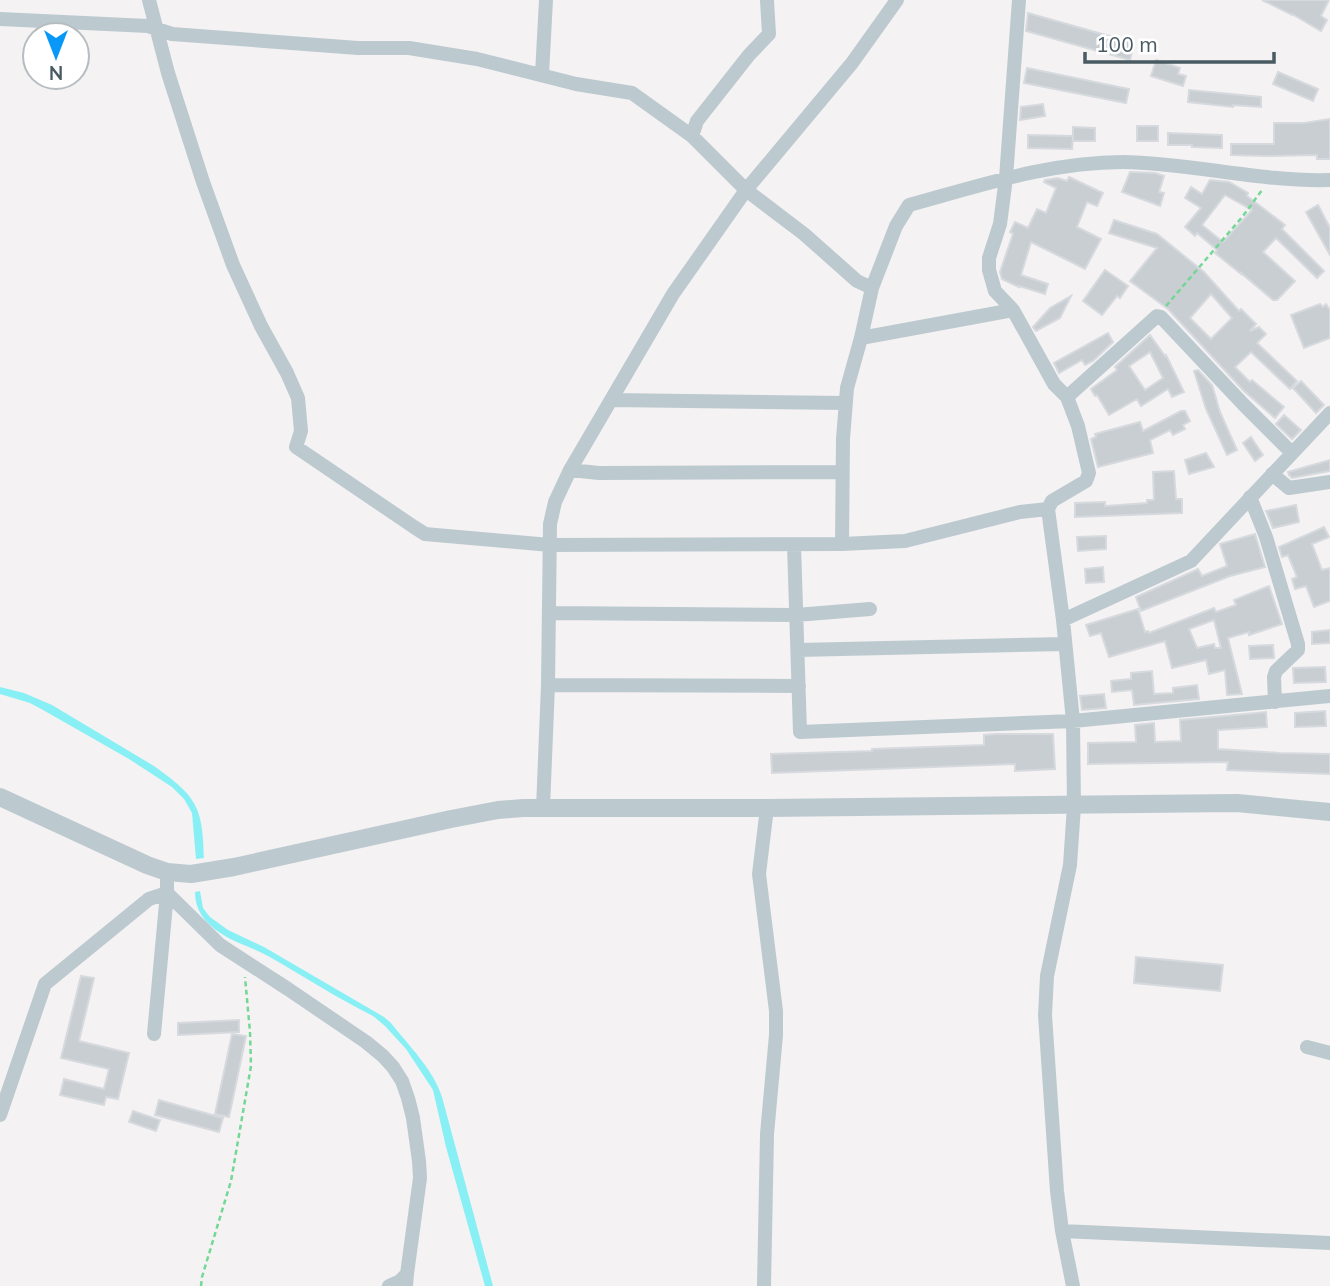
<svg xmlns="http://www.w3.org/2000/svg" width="1330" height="1286" viewBox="0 0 1330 1286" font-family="Mulish,sans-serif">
	<rect width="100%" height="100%" fill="#f5f2f3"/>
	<path fill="#88f0f5" d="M 0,687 L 24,693 L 52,705 L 154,766 C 196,796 203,806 204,858 L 196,859 L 192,813 L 184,799 L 172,787 L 129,759 L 43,710 L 30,703 L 0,694 Z
		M 200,891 L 203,908 L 210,917 L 228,930 L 264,947 L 384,1017 L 391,1023 C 409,1046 433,1069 442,1097 L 493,1286 L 485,1286 L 446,1147 L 433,1090 L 406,1049 L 385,1026 L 373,1016 C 337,998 303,976 268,956 C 248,945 227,941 210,925 C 200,916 195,905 195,892 Z"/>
	<path fill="#c9ced2" stroke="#d6dade" stroke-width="2" fill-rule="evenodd" d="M 1262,0 L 1329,0 L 1321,16 L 1327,20 L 1321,31 L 1292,14 L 1292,15 Z
		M 1028,13 L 1134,43 L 1130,60 L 1026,31 Z
		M 1156,60 L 1180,68 L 1178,74 L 1186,76 L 1183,86 L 1151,76 Z
		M 1027,68 L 1129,89 L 1126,103 L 1024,83 Z
		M 1278,72 L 1318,89 L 1313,101 L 1273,84 Z
		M 1189,90 L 1261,97 L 1261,107 L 1233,105 L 1233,107 L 1188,102 Z
		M 1043,104 L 1045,116 L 1020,120 L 1021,107 Z
		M 1330,119 L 1330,159 L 1317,159 L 1317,155 L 1265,156 L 1231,155 L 1231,144 L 1274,144 L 1274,123 L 1304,123 Z
		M 1137,126 L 1158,126 L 1158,141 L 1137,141 Z
		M 1073,127 L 1095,128 L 1095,141 L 1073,141 Z
		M 1168,133 L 1222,135 L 1222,148 L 1192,147 L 1192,145 L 1168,145 Z
		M 1028,135 L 1073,136 L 1072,149 L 1028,148 Z
		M 1130,172 L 1155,173 L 1164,176 L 1159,192 L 1164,193 L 1160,206 L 1122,192 Z
		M 1069,177 L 1103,193 L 1097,206 L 1087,202 L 1077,227 L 1101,239 L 1085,269 L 1031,242 L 1021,275 L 1048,284 L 1045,294 L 1019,286 L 1019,287 L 1002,279 L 1000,272 L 1013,234 L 1010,232 L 1015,222 L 1028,228 L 1037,209 L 1046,213 L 1056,188 L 1044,182 L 1045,180 L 1058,178 L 1067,181 Z
		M 1210,180 L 1229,182 L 1248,193 L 1247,196 L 1285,225 L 1282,229 L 1324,271 L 1317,278 L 1276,238 L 1263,252 L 1295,281 L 1277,300 L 1273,300 L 1241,273 L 1241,274 L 1215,253 L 1217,250 L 1197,233 L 1195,236 L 1185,227 L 1201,208 L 1185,198 L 1191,187 L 1202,194 ZM 1225,195 L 1252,210 L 1223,242 L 1202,225 Z
		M 1318,205 L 1330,228 L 1330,255 L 1306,212 Z
		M 1114,220 L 1157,234 L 1204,272 L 1239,311 L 1241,309 L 1256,324 L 1250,331 L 1259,327 L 1266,334 L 1257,343 L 1297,381 L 1290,389 L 1251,352 L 1235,367 L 1250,382 L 1252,380 L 1284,407 L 1275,418 L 1244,391 L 1168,309 L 1130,281 L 1157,248 L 1109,233 ZM 1211,294 L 1232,318 L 1211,339 L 1190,318 Z
		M 1105,270 L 1128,286 L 1120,298 L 1117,296 L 1102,315 L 1083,301 Z
		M 1071,296 L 1060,318 L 1036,331 L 1033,327 L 1050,308 Z
		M 1320,304 L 1323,307 L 1326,304 L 1330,310 L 1330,338 L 1304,348 L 1291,315 Z
		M 1108,333 L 1113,342 L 1093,361 L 1085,365 L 1082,360 L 1059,373 L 1054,363 Z
		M 1150,335 L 1165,356 L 1166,355 L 1184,392 L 1172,397 L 1168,389 L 1141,406 L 1137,399 L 1109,415 L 1097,395 L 1095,396 L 1091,389 L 1117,370 L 1115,367 ZM 1150,352 L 1163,378 L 1145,390 L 1129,366 Z
		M 1198,370 L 1212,385 L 1220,412 L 1237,450 L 1227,455 L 1206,409 L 1194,371 Z
		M 1301,381 L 1324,405 L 1316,413 L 1293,388 Z
		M 1181,411 L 1185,411 L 1190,421 L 1183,425 L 1185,429 L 1173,435 L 1170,430 L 1150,440 L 1153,453 L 1098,467 L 1091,439 L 1096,437 L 1095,434 L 1140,422 L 1143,431 Z
		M 1284,415 L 1301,430 L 1292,439 L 1276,424 Z
		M 1251,437 L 1263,455 L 1255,461 L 1243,443 Z
		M 1206,453 L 1214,467 L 1189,474 L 1185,460 Z
		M 1330,460 L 1330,471 L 1292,478 L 1289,475 L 1288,472 Z
		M 1174,471 L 1176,499 L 1182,499 L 1182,513 L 1075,517 L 1075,503 L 1105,502 L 1105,506 L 1147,503 L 1147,500 L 1154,500 L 1153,472 Z
		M 1296,505 L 1299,522 L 1273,528 L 1266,511 Z
		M 1324,527 L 1329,537 L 1312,544 L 1322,570 L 1330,568 L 1330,601 L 1314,607 L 1306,586 L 1295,589 L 1292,579 L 1297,577 L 1288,555 L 1282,557 L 1279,547 Z
		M 1255,534 L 1265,567 L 1230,576 L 1141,611 L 1136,597 L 1198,569 L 1202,576 L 1227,566 L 1220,544 Z
		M 1106,536 L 1106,549 L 1078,551 L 1077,537 Z
		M 1103,567 L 1104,582 L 1086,583 L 1085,569 Z
		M 1269,586 L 1282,624 L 1249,635 L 1249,632 L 1228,638 L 1242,694 L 1227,695 L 1225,670 L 1209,674 L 1206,660 L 1172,668 L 1165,641 L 1109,657 L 1101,633 L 1090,636 L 1086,625 L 1138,609 L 1145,632 L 1148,631 L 1149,633 L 1214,608 L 1216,612 L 1236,605 L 1234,600 ZM 1214,620 L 1221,648 L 1215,648 L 1214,644 L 1197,648 L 1189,629 Z
		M 1330,630 L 1330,643 L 1312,644 L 1312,632 Z
		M 1273,645 L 1274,658 L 1250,659 L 1249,646 Z
		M 1325,667 L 1326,682 L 1294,683 L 1293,668 Z
		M 1152,671 L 1154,694 L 1173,693 L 1173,688 L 1197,685 L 1199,699 L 1134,705 L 1132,690 L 1112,692 L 1111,681 L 1131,679 L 1131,673 Z
		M 1104,694 L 1106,708 L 1082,710 L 1080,696 Z
		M 1325,711 L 1326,726 L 1295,727 L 1295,713 Z
		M 1266,712 L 1267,727 L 1218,730 L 1218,749 L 1280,753 L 1330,754 L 1330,774 L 1227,770 L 1228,762 L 1088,764 L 1088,743 L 1136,742 L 1135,725 L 1154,723 L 1155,742 L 1181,741 L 1180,720 Z
		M 996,734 L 1053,734 L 1055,769 L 1015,771 L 1015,764 L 772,773 L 771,754 L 872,751 L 872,749 L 984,745 L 984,735 Z
		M 1136,957 L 1223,965 L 1220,991 L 1134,983 Z
		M 81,976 L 94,978 L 79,1041 L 129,1053 L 118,1099 L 106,1097 L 104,1105 L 60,1095 L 64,1079 L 104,1089 L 109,1069 L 61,1058 Z
		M 239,1020 L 239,1032 L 178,1035 L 178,1023 Z
		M 232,1034 L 246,1036 L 229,1117 L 215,1114 Z
		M 159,1100 L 223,1118 L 219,1132 L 155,1115 Z
		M 133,1111 L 160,1120 L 156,1131 L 129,1122 Z"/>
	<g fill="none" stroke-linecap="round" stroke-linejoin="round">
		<path stroke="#73d795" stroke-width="2.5" stroke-dasharray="5 3.5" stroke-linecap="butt" d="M 1166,306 L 1243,216 L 1262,190
			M 201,1286 L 202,1277 L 231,1181 L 251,1066 L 250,1032 L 245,977"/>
		<path stroke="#bccad0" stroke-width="14" d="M 149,0 L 168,73 L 203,182 L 233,265 L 261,326 L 287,373 L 298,398 L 301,431 L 296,447 L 414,527 L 425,534 L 436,535 L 550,545 L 842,544 L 905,541 L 1020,512 L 1048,509 L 1063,620 L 1073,721 L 1074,806 L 1070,865 L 1047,976 L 1045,1015 L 1057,1191 L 1062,1231 L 1073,1286
			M 1019,0 L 1006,178 L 1000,224 L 989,258 L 989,270 L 995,291 L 1013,310 L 1054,384 L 1067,397 L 1078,426 L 1089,473 L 1086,481 L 1052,501 L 1048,509
			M 0,19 L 148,26 L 172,34 L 358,48 L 409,48 L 477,59 L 576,84 L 632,93 L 692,136 L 746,190 L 804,234 L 857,281 L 872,288
			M 542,74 L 546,0
			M 692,136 L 697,121 L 749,55 L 769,34 L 767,0
			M 861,338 L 1013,310
			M 1067,397 L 1157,316 L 1161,317 L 1243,404 L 1292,453
			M 611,400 L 845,403
			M 570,470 L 599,473 L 842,472
			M 1272,474 L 1289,488 L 1330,482
			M 1250,497 L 1266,537 L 1298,644 L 1298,650 L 1276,671 L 1274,677 L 1275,702
			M 842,544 L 843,439 L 847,388 L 861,338 L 872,288 L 896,226 L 909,205 C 979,186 1049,162 1123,162 C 1192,163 1260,182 1330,180
			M 794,545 L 800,732 L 1073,721 L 1330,696
			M 550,613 L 796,615 L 870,609
			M 1063,620 L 1191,561 L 1330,413
			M 798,650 L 1065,644
			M 548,685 L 799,686
			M 543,808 L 548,685 L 550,524 L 555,502 L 570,470 L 673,294 L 746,190 L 852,63 L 897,0
			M 167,872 L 167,893 L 220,945 L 288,989 L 366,1042 L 383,1056 L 393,1067 L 402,1081 L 408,1098 L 413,1118 L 419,1161 L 420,1178 L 407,1274 L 406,1286
			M 1307,1047 L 1330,1053
			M 0,1115 L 45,984 L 149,899 L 167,893 L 154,1034
			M 1062,1231 L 1330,1243
			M 389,1286 L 400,1281 L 407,1274
			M 764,1286 L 767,1134 L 776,1035 L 776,1011 L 759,874 L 767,808"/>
		<path stroke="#bccad0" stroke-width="18" d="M 0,797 L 147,865 L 167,872 L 191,874 L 234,867 L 451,819 L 498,810 L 523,808 L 767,808 L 1237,803 L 1330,812"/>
	</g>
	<g transform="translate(56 56) rotate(180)"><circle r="33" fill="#ffffff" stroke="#b6bdc0" stroke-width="2"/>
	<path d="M0-5L12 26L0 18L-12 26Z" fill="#0998f8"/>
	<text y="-10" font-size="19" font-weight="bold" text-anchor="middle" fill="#485a62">N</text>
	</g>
	<path d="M1085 52v10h189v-10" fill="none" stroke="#485a62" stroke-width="3.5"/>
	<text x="1096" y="52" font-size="21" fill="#485a62" stroke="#ffffff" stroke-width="5" paint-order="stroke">100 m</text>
</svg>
